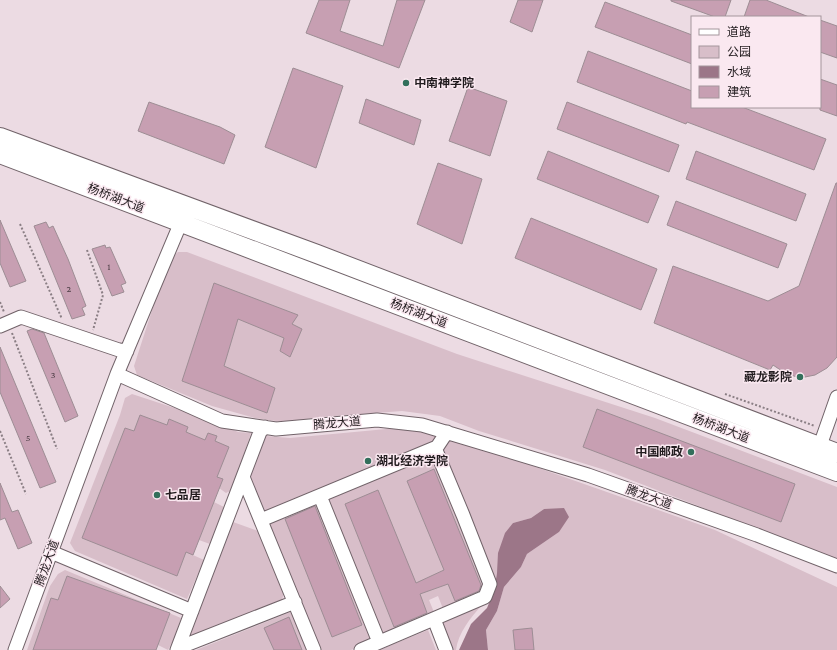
<svg xmlns="http://www.w3.org/2000/svg" width="837" height="650" viewBox="0 0 837 650" font-family="'Crimson Pro','Noto Sans SC',serif">
	<rect width="100%" height="100%" fill="#ecdbe3"/>
	<path fill="#d8bec9" d="M 178,252 L 187,252 L 457,354 L 655,418 L 837,487 L 837,562 L 792,542 L 605,470 L 479,431 L 440,416 L 402,411 L 322,417 L 283,422 L 255,418 L 212,406 L 137,375 L 134,366 L 167,264 L 172,257 Z
		M 132,394 L 211,420 L 238,432 L 251,433 L 232,490 L 226,493 L 219,488 L 214,502 L 224,507 L 210,544 L 199,540 L 193,555 L 204,560 L 187,599 L 75,551 L 70,543 L 120,415 L 125,398 Z
		M 397,428 L 445,435 L 715,530 L 837,587 L 837,650 L 488,650 L 486,630 L 497,611 L 504,587 L 521,567 L 527,554 L 559,532 L 544,509 L 531,518 L 513,523 L 497,573 L 495,584 L 435,448 L 318,497 L 375,640 L 351,650 L 321,650 L 250,477 L 266,436 L 290,438 Z
		M 434,453 L 491,597 L 445,614 L 438,596 L 429,600 L 436,617 L 381,639 L 325,497 Z
		M 233,522 L 258,531 L 284,592 L 282,600 L 189,637 Z
		M 65,570 L 181,618 L 174,639 L 168,650 L 158,645 L 156,650 L 27,650 L 50,586 L 58,574 Z
		M 482,605 C 471,617 458,633 456,650 L 449,650 L 438,625 Z
		M 293,611 L 309,650 L 196,650 Z
		M 428,630 L 436,650 L 379,650 Z"/>
	<path fill="#9c7688" d="M 564,508 L 569,517 L 559,532 L 527,554 L 521,567 L 504,587 L 497,611 L 486,630 L 488,650 L 459,650 L 471,624 L 487,608 L 494,591 L 497,573 L 498,553 L 505,533 L 513,523 L 531,518 L 544,509 Z"/>
	<path fill="#c79fb2" stroke="#9d8d94" d="M 319,0 L 350,0 L 340,31 L 383,46 L 397,0 L 425,0 L 399,68 L 306,33 Z
		M 518,0 L 543,0 L 532,32 L 510,22 Z
		M 671,0 L 731,0 L 725,17 L 715,17 L 671,1 Z
		M 750,0 L 766,0 L 809,17 L 744,17 Z
		M 605,2 L 692,35 L 692,64 L 595,27 Z
		M 820,20 L 837,26 L 837,58 L 820,52 Z
		M 588,51 L 692,91 L 692,107 L 742,107 L 826,139 L 814,170 L 687,122 L 686,124 L 577,82 Z
		M 293,68 L 343,86 L 316,168 L 265,147 Z
		M 820,79 L 837,85 L 837,116 L 820,110 Z
		M 468,87 L 507,101 L 490,156 L 449,141 Z
		M 366,99 L 421,120 L 414,145 L 359,123 Z
		M 149,102 L 220,127 L 235,135 L 224,164 L 138,131 Z
		M 567,102 L 679,145 L 669,172 L 557,129 Z
		M 548,151 L 659,196 L 648,223 L 537,179 Z
		M 696,151 L 806,194 L 796,221 L 686,179 Z
		M 438,163 L 482,179 L 462,244 L 417,224 Z
		M 836,183 L 837,183 L 837,357 L 827,368 L 815,375 L 800,378 L 785,373 L 773,365 L 770,370 L 654,323 L 673,266 L 768,301 L 799,286 Z
		M 676,201 L 787,244 L 778,268 L 667,225 Z
		M 531,218 L 657,269 L 641,310 L 515,258 Z
		M 0,220 L 26,281 L 10,287 L 0,263 Z
		M 46,222 L 49,228 L 53,226 L 68,259 L 86,306 L 82,308 L 85,315 L 72,319 L 34,226 Z
		M 105,245 L 106,248 L 110,247 L 126,283 L 121,285 L 124,292 L 112,296 L 92,249 Z
		M 214,283 L 298,315 L 292,324 L 302,329 L 290,357 L 280,351 L 284,338 L 238,319 L 224,366 L 275,388 L 267,413 L 182,381 Z
		M 32,329 L 44,333 L 78,416 L 65,422 L 27,331 Z
		M 0,347 L 56,482 L 40,488 L 0,392 Z
		M 597,409 L 795,484 L 781,522 L 583,447 Z
		M 140,415 L 167,425 L 169,419 L 188,427 L 186,432 L 205,440 L 208,433 L 217,436 L 215,441 L 229,447 L 217,477 L 223,479 L 193,555 L 186,552 L 177,576 L 82,538 L 125,428 L 134,431 Z
		M 434,469 L 481,585 L 479,591 L 455,601 L 448,584 L 420,594 L 427,613 L 394,627 L 345,504 L 378,490 L 416,583 L 444,570 L 407,481 Z
		M 0,483 L 12,512 L 18,510 L 32,543 L 18,549 L 5,518 L 0,520 Z
		M 315,506 L 362,625 L 332,637 L 285,519 Z
		M 67,576 L 170,613 L 156,650 L 33,650 L 51,598 L 58,600 Z
		M 0,586 L 10,599 L 0,608 Z
		M 289,617 L 302,650 L 274,650 L 264,628 Z
		M 532,628 L 534,650 L 515,650 L 513,630 Z"/>
	<g fill="none" stroke-linecap="round" stroke-linejoin="round">
		<defs>
			<path id="minor" d="M 0,326 L 21,317 L 119,350 L 127,351
				M 117,374 L 222,421 L 276,429 L 377,420 L 422,425 L 588,475 L 757,535 L 837,566
				M 817,454 L 837,397
				M 243,477 L 314,650
				M 320,496 L 379,642
				M 261,520 L 437,447 L 447,432
				M 51,552 L 192,611
				M 434,619 L 446,650
				M 15,650 L 117,374 L 184,215
				M 177,650 L 260,432 L 265,427
				M 179,650 L 178,648 L 295,602
				M 361,650 L 485,597 L 490,584 L 463,515 L 435,448"/>
			<path id="secondary" d="M 0,137 L 317,254 L 837,453
				M 0,154 L 837,472"/>
		</defs>
		<use href="#minor" stroke="#716369" stroke-width="15"/>
		<use href="#secondary" stroke="#716369" stroke-width="20"/>
		<path stroke="#8a7e84" stroke-width="2" stroke-dasharray="2 2" stroke-linecap="butt" d="M 20,224 L 62,319
			M 87,250 L 103,295 L 93,330
			M 0,302 L 4,312
			M 12,333 L 57,449
			M 725,394 L 815,426
			M 0,431 L 26,494"/>
		<use href="#minor" stroke="#fff" stroke-width="13"/>
		<use href="#secondary" stroke="#fff" stroke-width="18"/>
	</g>
	<g fill="#326f5b" stroke="#fae8f0" stroke-width="1.5">
		<circle cx="406" cy="83" r="4"/>
		<circle cx="800" cy="377" r="4"/>
		<circle cx="691" cy="452" r="4"/>
		<circle cx="368" cy="461" r="4"/>
		<circle cx="157" cy="495" r="4"/>
	</g>
	<g text-anchor="middle" dominant-baseline="central" stroke-width="3" stroke-linejoin="round" paint-order="stroke">
		<g font-size="10" fill="#4b3d44">
			<text x="109" y="266">1</text>
			<text x="69" y="288">2</text>
			<text x="53" y="374">3</text>
			<text x="28" y="437">5</text>
		</g>
		<g font-size="12" font-weight="bold" fill="#221c1f" stroke="#fae8f0" text-anchor="start">
			<text x="414" y="83">中南神学院</text>
			<text x="792" y="377" text-anchor="end">藏龙影院</text>
			<text x="683" y="452" text-anchor="end">中国邮政</text>
			<text x="376" y="461">湖北经济学院</text>
			<text x="165" y="495">七品居</text>
		</g>
		<g font-size="12" fill="#221c1f" stroke="#fae8f0">
			<text transform="translate(116 198) rotate(21)">杨桥湖大道</text>
			<text transform="translate(419 313) rotate(21)">杨桥湖大道</text>
			<text transform="translate(337 423) rotate(-5)">腾龙大道</text>
			<text transform="translate(721 428) rotate(21)">杨桥湖大道</text>
			<text transform="translate(649 497) rotate(20)">腾龙大道</text>
			<text transform="translate(47 563) rotate(-70)">腾龙大道</text>
		</g>
	</g>
	<rect x="691" y="16" width="130" height="92" fill="#fae8f0" stroke="#a4969c"/>
	<rect x="699" y="29" width="20" height="6" fill="#ffffff" stroke="#a4969c"/>
	<text x="727" y="36" font-size="12" fill="#221c1f">道路</text>
	<rect x="699" y="46" width="20" height="12" fill="#d8bec9" stroke="#a4969c"/>
	<text x="727" y="56" font-size="12" fill="#221c1f">公园</text>
	<rect x="699" y="66" width="20" height="12" fill="#9c7688" stroke="#a4969c"/>
	<text x="727" y="76" font-size="12" fill="#221c1f">水域</text>
	<rect x="699" y="86" width="20" height="12" fill="#c79fb2" stroke="#a4969c"/>
	<text x="727" y="96" font-size="12" fill="#221c1f">建筑</text>
</svg>
